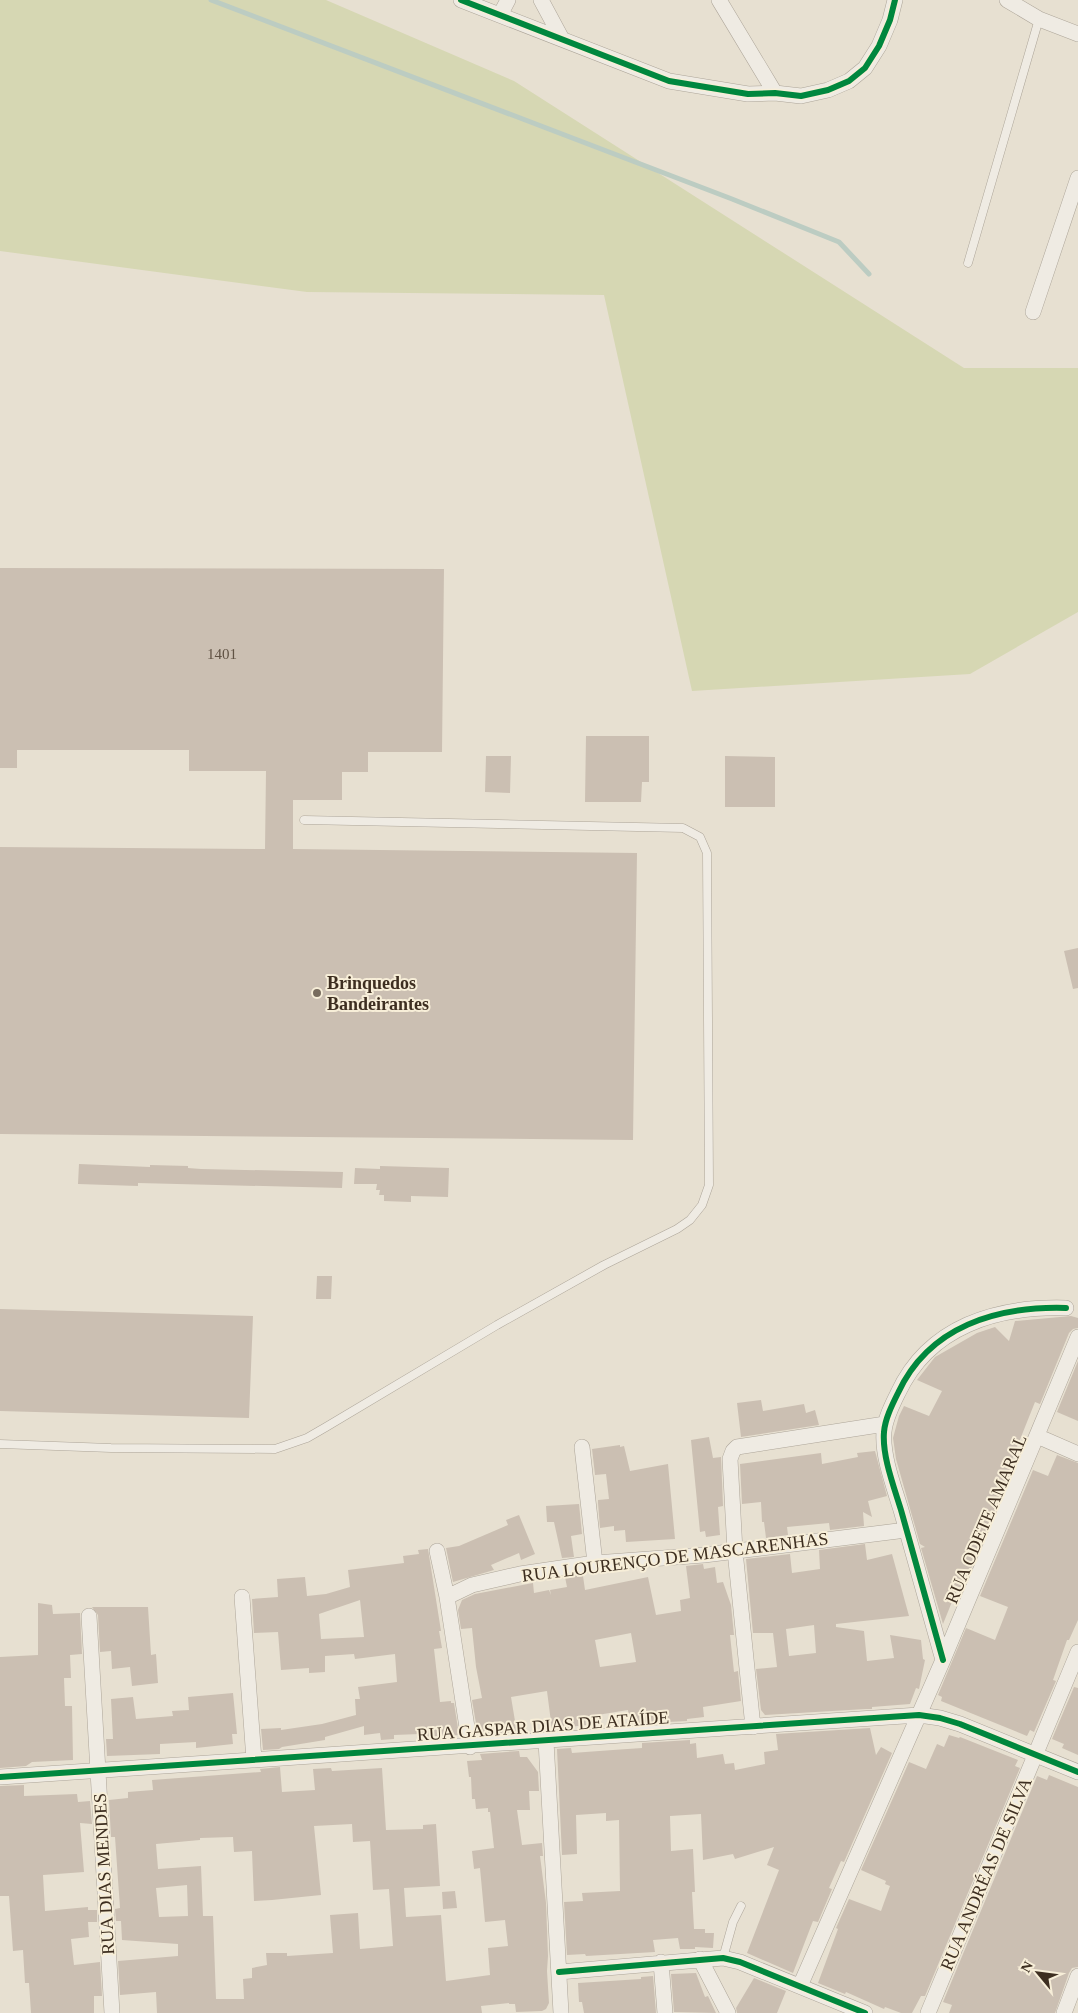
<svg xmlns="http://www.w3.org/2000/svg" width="1078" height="2013" viewBox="0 0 1078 2013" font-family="Georgia,serif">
	<rect width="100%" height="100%" fill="#e7e0d1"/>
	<path fill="#d6d7b3" d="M 0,0 L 326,0 L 514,81 L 964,368 L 1078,368 L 1078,612 L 970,674 L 692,691 L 604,295 L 307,292 L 0,251 Z"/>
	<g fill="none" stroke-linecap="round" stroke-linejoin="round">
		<path stroke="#bcccc2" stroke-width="5" d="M 211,0 L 732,199 L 839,242 L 869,274"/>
	</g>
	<path fill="#cbbfb2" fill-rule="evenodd" d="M 0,568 L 444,569 L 442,752 L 368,752 L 368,772 L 342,772 L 342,800 L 293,800 L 293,849 L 637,853 L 633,1140 L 0,1134 L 0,847 L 265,849 L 266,771 L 189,771 L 189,750 L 17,750 L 17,768 L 0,768 Z
		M 586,736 L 649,736 L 649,782 L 642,782 L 641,802 L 585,802 Z
		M 486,756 L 511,756 L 510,793 L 485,792 Z
		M 725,756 L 775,757 L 775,807 L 725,807 Z
		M 1078,948 L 1078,988 L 1073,989 L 1064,951 Z
		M 79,1164 L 150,1167 L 150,1165 L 188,1166 L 188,1168 L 201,1169 L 343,1172 L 342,1188 L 138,1183 L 138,1186 L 78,1184 Z
		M 380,1166 L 449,1168 L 448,1197 L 411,1196 L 411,1202 L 384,1201 L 384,1195 L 379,1195 L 380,1190 L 376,1190 L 377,1184 L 354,1184 L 355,1168 L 380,1169 Z
		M 317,1276 L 332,1276 L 331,1299 L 316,1299 Z
		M 0,1309 L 253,1316 L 249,1418 L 0,1411 Z
		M 1071,1316 L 1078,1318 L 1078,1328 L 1073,1329 L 1069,1333 L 1040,1404 L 1035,1402 L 1011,1462 L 1015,1463 L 963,1588 L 958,1587 L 943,1624 L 921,1548 L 925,1547 L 920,1544 L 896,1459 L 893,1438 L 899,1416 L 904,1406 L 929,1416 L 942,1391 L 917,1380 L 935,1357 L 977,1333 L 995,1327 L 1009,1341 L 1015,1321 Z
		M 1078,1361 L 1078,1421 L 1057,1412 Z
		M 761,1400 L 763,1411 L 804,1404 L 806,1413 L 815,1410 L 819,1425 L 741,1437 L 737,1403 Z
		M 709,1437 L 713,1458 L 721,1457 L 723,1506 L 718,1507 L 720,1535 L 706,1537 L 705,1531 L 700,1532 L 691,1440 Z
		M 620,1445 L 620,1447 L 624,1446 L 630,1471 L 668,1464 L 675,1539 L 626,1542 L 625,1530 L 614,1531 L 614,1526 L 600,1528 L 598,1503 L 598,1500 L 609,1499 L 606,1474 L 595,1475 L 592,1449 Z
		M 875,1451 L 887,1496 L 868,1501 L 872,1517 L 863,1512 L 864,1526 L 830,1530 L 829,1523 L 787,1527 L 788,1535 L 766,1538 L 764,1522 L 762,1522 L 761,1502 L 742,1504 L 740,1464 L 821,1453 L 822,1464 L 858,1457 L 857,1453 Z
		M 1057,1455 L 1078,1463 L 1078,1620 L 1069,1640 L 1067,1640 L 1053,1680 L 1056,1681 L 1034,1732 L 1030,1730 L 1027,1736 L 941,1701 L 942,1697 L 938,1695 L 966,1628 L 995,1640 L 1008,1607 L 980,1596 L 1033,1470 L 1048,1476 Z
		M 579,1504 L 582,1534 L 571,1536 L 574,1557 L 562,1558 L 554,1522 L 547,1522 L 546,1506 Z
		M 519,1515 L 535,1554 L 521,1560 L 519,1553 L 491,1565 L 494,1570 L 453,1582 L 446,1548 L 459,1546 L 508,1525 L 506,1520 Z
		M 865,1544 L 867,1560 L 892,1554 L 909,1616 L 836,1624 L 836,1627 L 864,1631 L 867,1661 L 894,1658 L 890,1635 L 921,1640 L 923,1659 L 925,1660 L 919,1689 L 916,1688 L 910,1704 L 872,1707 L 872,1709 L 866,1709 L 765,1715 L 761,1710 L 756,1669 L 777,1667 L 773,1633 L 753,1633 L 746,1559 L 790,1554 L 792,1573 L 820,1569 L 819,1550 ZM 814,1625 L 816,1653 L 789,1656 L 786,1629 Z
		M 428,1549 L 441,1631 L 439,1631 L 442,1648 L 434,1649 L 440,1702 L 451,1701 L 451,1703 L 454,1703 L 459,1735 L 420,1737 L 420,1734 L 394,1735 L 394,1739 L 381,1740 L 380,1733 L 364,1735 L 364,1726 L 325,1737 L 325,1740 L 282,1747 L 279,1749 L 263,1750 L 261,1729 L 281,1728 L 281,1730 L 322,1724 L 356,1715 L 355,1699 L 360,1699 L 358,1687 L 397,1682 L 395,1654 L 355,1659 L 354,1654 L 325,1656 L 325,1672 L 309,1673 L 309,1668 L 281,1670 L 278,1632 L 254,1633 L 252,1599 L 278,1597 L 277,1579 L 305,1577 L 307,1596 L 326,1594 L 350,1587 L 348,1570 L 404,1563 L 403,1556 L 419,1554 L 418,1550 ZM 360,1600 L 364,1637 L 321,1639 L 319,1614 Z
		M 703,1564 L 704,1569 L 715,1567 L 717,1583 L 723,1582 L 731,1605 L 734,1635 L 730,1635 L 734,1672 L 738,1671 L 741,1701 L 703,1707 L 704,1717 L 687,1719 L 687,1721 L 630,1724 L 628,1710 L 585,1717 L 586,1725 L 569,1727 L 569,1729 L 552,1730 L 547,1691 L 511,1697 L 517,1733 L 478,1735 L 472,1700 L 482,1698 L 476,1667 L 472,1628 L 461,1629 L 458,1610 L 462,1600 L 475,1594 L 533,1583 L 534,1593 L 549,1590 L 551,1595 L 550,1590 L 567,1587 L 565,1577 L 577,1575 L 577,1577 L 583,1576 L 585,1590 L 648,1577 L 656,1615 L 681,1611 L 680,1600 L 690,1598 L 686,1566 ZM 631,1633 L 636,1662 L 600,1667 L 595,1640 Z
		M 38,1603 L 52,1605 L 53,1614 L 80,1613 L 82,1654 L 70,1655 L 71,1678 L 64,1678 L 65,1706 L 72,1706 L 73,1760 L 32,1762 L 26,1766 L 0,1768 L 0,1657 L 38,1655 Z
		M 92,1607 L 148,1607 L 151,1655 L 156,1654 L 158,1683 L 132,1686 L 130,1667 L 112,1669 L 111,1651 L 100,1652 L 98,1615 Z
		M 1074,1687 L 1078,1688 L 1078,1755 L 1062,1748 L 1064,1744 L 1052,1739 Z
		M 233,1693 L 237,1734 L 232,1734 L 233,1744 L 196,1748 L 196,1742 L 160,1744 L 160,1754 L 107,1756 L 106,1739 L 113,1739 L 111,1699 L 133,1697 L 136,1719 L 173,1716 L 172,1711 L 189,1710 L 188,1697 Z
		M 870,1728 L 876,1755 L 881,1747 L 892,1753 L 844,1862 L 841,1861 L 829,1888 L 832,1889 L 818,1922 L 813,1921 L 793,1973 L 747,1953 L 779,1870 L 767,1865 L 774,1847 L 735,1859 L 733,1854 L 703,1860 L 701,1814 L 670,1816 L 671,1851 L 693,1849 L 695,1892 L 692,1892 L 694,1929 L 705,1929 L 705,1933 L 714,1933 L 713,1948 L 695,1947 L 695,1949 L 680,1949 L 678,1938 L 653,1940 L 655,1952 L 586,1956 L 585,1954 L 567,1955 L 564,1902 L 583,1901 L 582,1893 L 620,1891 L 619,1820 L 606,1821 L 606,1813 L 576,1815 L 577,1854 L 562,1855 L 557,1749 L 571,1748 L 572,1753 L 613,1750 L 642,1748 L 642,1743 L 690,1740 L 690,1744 L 696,1743 L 697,1758 L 723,1754 L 725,1764 L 734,1763 L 735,1770 L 765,1764 L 764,1752 L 778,1750 L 776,1734 Z
		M 949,1735 L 959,1738 L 960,1737 L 1018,1760 L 1015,1766 L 1020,1768 L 925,1996 L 921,1996 L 912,2013 L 901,2013 L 885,2007 L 884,2009 L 846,1992 L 845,1994 L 818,1983 L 838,1929 L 836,1928 L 849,1899 L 881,1911 L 890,1886 L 885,1884 L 886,1881 L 861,1870 L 909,1762 L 926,1769 L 937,1744 L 944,1747 Z
		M 519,1751 L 520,1757 L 527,1757 L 538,1772 L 539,1791 L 529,1791 L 530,1810 L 517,1810 L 522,1845 L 542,1843 L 543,1856 L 540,1856 L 546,1903 L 548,1956 L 547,1971 L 549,2003 L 546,2009 L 542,2011 L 516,2012 L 515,2004 L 509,2004 L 509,2003 L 481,2006 L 482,2013 L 157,2013 L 156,1992 L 120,1995 L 118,1961 L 178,1956 L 178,1944 L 122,1940 L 121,1921 L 116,1921 L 115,1909 L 120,1908 L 115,1837 L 111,1837 L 109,1800 L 128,1798 L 128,1792 L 153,1790 L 152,1780 L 261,1772 L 260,1769 L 280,1767 L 282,1792 L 315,1790 L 313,1769 L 331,1768 L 332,1771 L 382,1768 L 386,1830 L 423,1829 L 423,1825 L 436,1824 L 440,1886 L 404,1888 L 406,1917 L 441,1915 L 446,1981 L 490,1975 L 488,1948 L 508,1946 L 505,1920 L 485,1922 L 480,1868 L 474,1869 L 472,1851 L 494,1848 L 490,1812 L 488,1812 L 488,1808 L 476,1809 L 475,1799 L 472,1799 L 471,1777 L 469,1777 L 467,1761 L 482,1760 L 480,1754 ZM 352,1824 L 353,1842 L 370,1841 L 373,1890 L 389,1889 L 393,1946 L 360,1949 L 358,1913 L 330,1915 L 333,1953 L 287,1956 L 287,1953 L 266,1953 L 267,1965 L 252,1968 L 252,1978 L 243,1979 L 244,1999 L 216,1999 L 213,1916 L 203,1916 L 201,1866 L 158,1869 L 156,1844 L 200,1840 L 200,1838 L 233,1837 L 234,1852 L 252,1851 L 254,1901 L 272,1900 L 321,1895 L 314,1826 ZM 187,1885 L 188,1916 L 159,1917 L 156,1888 Z
		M 1049,1775 L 1078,1787 L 1078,1967 L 1072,1968 L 1069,1973 L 1055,2013 L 949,2013 L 952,2005 L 943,2002 L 1037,1776 L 1047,1780 Z
		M 24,1785 L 24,1796 L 77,1794 L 78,1802 L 90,1801 L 92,1824 L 80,1823 L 84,1872 L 43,1875 L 45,1911 L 88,1907 L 88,1910 L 97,1910 L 97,1922 L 88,1922 L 89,1937 L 71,1939 L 74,1965 L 100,1962 L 102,1996 L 94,1996 L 94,2013 L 31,2013 L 29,1983 L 25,1983 L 23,1950 L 13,1951 L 9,1896 L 0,1896 L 0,1786 Z
		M 455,1891 L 457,1908 L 443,1909 L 442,1892 Z
		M 696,1973 L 705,1997 L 708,1996 L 716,2013 L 674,2012 L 671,1974 Z
		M 653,1976 L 656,2013 L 584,2013 L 582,2002 L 579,2002 L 578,1983 L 641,1979 L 641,1977 Z
		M 754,1978 L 786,1991 L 777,2013 L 737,2013 L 736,2008 Z"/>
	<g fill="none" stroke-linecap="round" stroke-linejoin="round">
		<defs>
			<path id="lane" d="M 968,263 L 1039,19
				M 0,1444 L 111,1448 L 275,1449 L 307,1438 L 326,1427 L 497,1325 L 604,1265 L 677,1229 L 690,1220 L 702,1205 L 709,1185 L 707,853 L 700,837 L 683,828 L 304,820
				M 723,1958 L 733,1922 L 741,1906"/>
			<path id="street" d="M 461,0 L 669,81 L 748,94 L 775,93 L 801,96 L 828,90 L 849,81 L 865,68 L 879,46 L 890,20 L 895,0
				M 541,0 L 562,39
				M 719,0 L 775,93
				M 1007,0 L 1039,19 L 1078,34
				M 500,15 L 508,0
				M 1033,312 L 1078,178
				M 1037,1436 L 1078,1454
				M 582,1447 L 595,1563
				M 437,1551 L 447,1597 L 470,1747
				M 242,1597 L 254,1760
				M 447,1597 L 472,1585 L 520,1574 L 595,1563 L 704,1555 L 906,1530
				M 89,1616 L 112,2013
				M 943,1660 C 929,1610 915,1560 901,1510 C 894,1487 882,1456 884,1432 C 885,1419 892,1405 898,1393 C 929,1326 997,1306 1066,1308
				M 753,1727 L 735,1551 L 730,1459 L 733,1451 L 737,1447 L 885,1424
				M 546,1741 L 561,2013
				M 0,1777 L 919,1715 L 940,1718 L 960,1724 L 1078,1772
				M 700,1959 L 728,2013
				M 661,1962 L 665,2013
				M 559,1972 L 723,1958 L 740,1962 L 865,2013
				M 800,1986 L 943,1660 L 1078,1337
				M 928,2013 L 1078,1652
				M 1064,2013 L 1078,1976"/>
		</defs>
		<use href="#lane" stroke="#ada599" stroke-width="9"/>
		<use href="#street" stroke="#ada599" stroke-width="16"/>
		<use href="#lane" stroke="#efebe3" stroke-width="8"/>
		<use href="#street" stroke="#efebe3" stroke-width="15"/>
		<defs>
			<path id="cycleway" d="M 461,0 L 669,81 L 748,94 L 775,93 L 801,96 L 828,90 L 849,81 L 865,68 L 879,46 L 890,20 L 895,0
				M 943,1660 C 929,1610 915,1560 901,1510 C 894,1487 882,1456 884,1432 C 885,1419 892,1405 898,1393 C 929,1326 997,1306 1066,1308
				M 0,1777 L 919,1715 L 940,1718 L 960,1724 L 1078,1772
				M 559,1972 L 723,1958 L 740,1962 L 865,2013"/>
		</defs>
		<use href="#cycleway" stroke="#f7eed8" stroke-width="9"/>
		<use href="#cycleway" stroke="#00873e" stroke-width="6"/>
	</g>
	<circle fill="#786c5e" stroke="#f7eed8" stroke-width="2" cx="317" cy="993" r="5"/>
	<g text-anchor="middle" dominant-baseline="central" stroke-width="4" stroke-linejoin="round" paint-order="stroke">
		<g font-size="15" fill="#605244">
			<text x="222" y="654">1401</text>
		</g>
		<g font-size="18" font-weight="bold" fill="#3d2e20" stroke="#f7eed8" text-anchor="start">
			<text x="327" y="983">Brinquedos<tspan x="327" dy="21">Bandeirantes</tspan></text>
		</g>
		<g font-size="18" fill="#3d2e20" stroke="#f7eed8">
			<text transform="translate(986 1519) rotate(-67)">RUA ODETE AMARAL</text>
			<text transform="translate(675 1557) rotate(-7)">RUA LOURENÇO DE MASCARENHAS</text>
			<text transform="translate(543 1726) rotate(-4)">RUA GASPAR DIAS DE ATAÍDE</text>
			<text transform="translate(104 1874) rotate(-93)">RUA DIAS MENDES</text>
			<text transform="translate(986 1874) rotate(-67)">RUA ANDRÉAS DE SILVA</text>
		</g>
	</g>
	<g transform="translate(1038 1973) rotate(299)" stroke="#f7eed8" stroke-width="4" paint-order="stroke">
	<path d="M0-4L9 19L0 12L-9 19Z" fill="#3d2e20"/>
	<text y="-8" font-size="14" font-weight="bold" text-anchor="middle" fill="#3d2e20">N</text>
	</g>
</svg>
